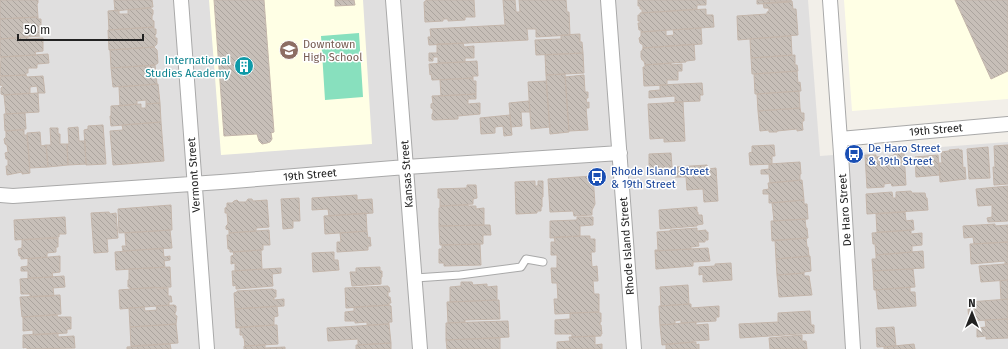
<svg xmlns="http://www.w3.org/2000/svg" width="1008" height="349" viewBox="0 0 1008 349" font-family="'Fira Sans',sans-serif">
	<defs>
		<pattern id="building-back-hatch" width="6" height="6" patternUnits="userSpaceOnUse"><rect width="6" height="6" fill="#c7bfb8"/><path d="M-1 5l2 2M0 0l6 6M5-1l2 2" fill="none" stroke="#aba49e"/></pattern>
	</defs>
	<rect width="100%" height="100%" fill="#f2efe9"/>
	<path fill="#e0dfdf" d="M 0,0 L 808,0 L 820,156 L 1008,142 L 1008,349 L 0,349 Z"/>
	<path fill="#ffffe5" d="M 209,0 L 363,0 L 372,144 L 221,155 Z
		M 844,0 L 1008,0 L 1008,99 L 852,111 Z"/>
	<path fill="#88e0be" d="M 359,33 L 363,97 L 325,100 L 321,36 Z"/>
	<path fill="url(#building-back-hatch)" stroke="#c4b6ab" d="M 0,0 L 38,0 L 38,3 L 37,4 L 38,17 L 0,19 Z
		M 114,0 L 152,0 L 153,7 L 115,11 Z
		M 214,0 L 264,0 L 274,132 L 271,133 L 272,139 L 270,142 L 267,143 L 262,144 L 259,141 L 257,134 L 224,136 Z
		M 335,0 L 354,0 L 355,5 L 335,6 Z
		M 426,0 L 474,0 L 475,17 L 465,17 L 465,20 L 448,21 L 448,19 L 443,19 L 443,21 L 425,22 L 424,2 L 426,1 Z
		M 503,0 L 515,0 L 516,12 L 520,12 L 519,0 L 566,0 L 567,12 L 569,12 L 570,35 L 536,37 L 536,29 L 527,29 L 528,40 L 429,45 L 428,37 L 431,37 L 430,29 L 505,25 Z
		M 638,0 L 706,0 L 706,5 L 697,5 L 697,9 L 642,13 L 642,9 L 640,9 L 640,6 L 638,6 Z
		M 757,0 L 791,0 L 791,2 L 757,4 Z
		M 955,0 L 1008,0 L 1008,71 L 991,79 Z
		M 792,1 L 793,9 L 796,9 L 798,35 L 738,40 L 737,16 L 767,14 L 767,12 L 769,11 L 769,8 L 764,8 L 763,3 Z
		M 151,8 L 151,9 L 153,10 L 153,14 L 152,16 L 152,20 L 154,21 L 154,27 L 109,30 L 108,11 L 119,10 L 119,14 L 128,14 L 128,10 Z
		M 706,9 L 706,15 L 713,15 L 714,27 L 641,32 L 641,30 L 639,30 L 638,23 L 640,23 L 640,21 L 638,21 L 638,15 L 640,15 L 640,13 Z
		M 38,17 L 38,19 L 41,19 L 41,25 L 39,25 L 40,36 L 0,39 L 0,19 Z
		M 154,27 L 154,29 L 156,29 L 156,34 L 155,35 L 155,38 L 157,38 L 157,44 L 154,47 L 109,50 L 108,30 Z
		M 701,28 L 702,44 L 643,48 L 643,45 L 640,43 L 639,38 L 641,36 L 641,32 L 666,30 L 666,36 L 674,35 L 673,30 Z
		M 580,34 L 580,42 L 582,42 L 583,53 L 536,55 L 535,40 L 561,39 L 561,35 Z
		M 791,36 L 792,55 L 751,58 L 750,39 Z
		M 28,37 L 28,39 L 43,38 L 43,51 L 35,52 L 36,55 L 0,57 L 0,39 Z
		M 463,43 L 464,47 L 474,46 L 474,58 L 465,58 L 465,62 L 438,63 L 438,57 L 433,57 L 433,61 L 429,61 L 429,53 L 437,53 L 437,44 Z
		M 694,44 L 695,60 L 686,61 L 686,62 L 645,65 L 644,61 L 643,61 L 643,60 L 642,60 L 641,57 L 641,51 L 642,51 L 643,48 Z
		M 154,47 L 157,50 L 158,63 L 155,65 L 111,68 L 110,50 Z
		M 583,53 L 584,73 L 546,75 L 545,55 Z
		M 48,54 L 49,63 L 37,64 L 37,68 L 28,68 L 28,73 L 26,73 L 26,75 L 1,76 L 0,75 L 1,57 Z
		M 795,55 L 795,65 L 797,65 L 798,71 L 752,74 L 751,58 Z
		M 477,61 L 478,76 L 473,76 L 473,78 L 432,80 L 431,74 L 430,75 L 429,64 Z
		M 671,63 L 671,65 L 682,64 L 682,71 L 678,71 L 678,80 L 667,80 L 667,85 L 644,86 L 643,67 L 645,67 L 645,65 Z
		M 155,65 L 157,84 L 113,87 L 111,68 Z
		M 797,71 L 798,83 L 800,82 L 801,91 L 755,94 L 754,74 Z
		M 565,74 L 569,132 L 550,134 L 546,75 Z
		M 26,75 L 27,77 L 43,76 L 45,93 L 38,93 L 37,86 L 30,87 L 30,93 L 4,95 L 1,94 L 1,88 L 3,86 L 0,85 L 0,79 L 1,76 Z
		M 584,75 L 585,92 L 588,92 L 588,98 L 586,98 L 587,103 L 589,102 L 589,108 L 586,108 L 588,130 L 569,131 L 565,77 Z
		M 473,78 L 473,81 L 476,81 L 476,94 L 441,96 L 440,80 Z
		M 546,81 L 550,127 L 531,129 L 528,82 Z
		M 702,83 L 703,95 L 700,95 L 700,101 L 675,102 L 675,96 L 649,98 L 649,91 L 660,90 L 660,85 Z
		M 158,84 L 160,103 L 146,104 L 146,100 L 137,101 L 137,104 L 120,106 L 119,87 Z
		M 799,91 L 800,108 L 758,111 L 757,94 Z
		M 38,93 L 39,112 L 6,114 L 4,95 Z
		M 476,94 L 476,99 L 468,99 L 468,104 L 480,103 L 480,114 L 458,116 L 458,119 L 434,120 L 432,119 L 432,114 L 433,113 L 433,109 L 431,108 L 431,104 L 433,103 L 432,96 Z
		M 529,101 L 530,112 L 521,112 L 522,126 L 511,127 L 509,103 Z
		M 683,102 L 685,141 L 664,142 L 664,138 L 650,139 L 648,104 Z
		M 160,103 L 161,122 L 111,126 L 110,116 L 111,116 L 111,106 L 141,104 L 141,108 L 146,108 L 146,104 Z
		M 800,108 L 801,113 L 804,113 L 804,121 L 802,121 L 803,130 L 797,131 L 797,129 L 777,131 L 777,132 L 769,132 L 769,130 L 760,131 L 758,111 Z
		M 25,113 L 26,129 L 5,131 L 4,114 Z
		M 510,115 L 512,135 L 504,136 L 503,126 L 495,127 L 495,133 L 481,134 L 480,118 Z
		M 161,122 L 164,161 L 113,165 L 110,131 L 123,130 L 122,125 Z
		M 103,125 L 106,164 L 86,165 L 84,130 L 88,129 L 88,126 Z
		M 78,127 L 79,141 L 85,141 L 86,164 L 68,165 L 67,144 L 69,144 L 68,128 Z
		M 50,128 L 58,128 L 58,134 L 60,134 L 60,144 L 67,144 L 68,165 L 48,167 L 46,145 L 51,145 Z
		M 24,130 L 24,135 L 27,135 L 30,173 L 22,174 L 22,172 L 7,175 L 6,166 L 8,166 L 8,159 L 6,159 L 5,153 L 8,152 L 7,145 L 5,144 L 4,139 L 6,137 L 6,131 Z
		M 40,132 L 41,146 L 46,145 L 48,167 L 30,168 L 27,133 Z
		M 774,145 L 775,156 L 772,156 L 772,164 L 750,165 L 749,153 L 752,152 L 752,146 Z
		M 1008,145 L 1008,184 L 994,185 L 993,167 L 995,167 L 994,146 Z
		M 988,147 L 990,178 L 969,179 L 967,149 Z
		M 959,149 L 959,150 L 962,150 L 963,168 L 965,167 L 966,179 L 940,182 L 939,163 L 942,163 L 941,152 L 949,151 L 949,150 Z
		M 671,153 L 672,167 L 649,169 L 649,154 Z
		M 904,153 L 906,185 L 892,186 L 891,183 L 884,184 L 884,187 L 867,188 L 865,155 L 876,155 L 876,157 L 894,156 L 894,154 Z
		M 938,155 L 940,175 L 916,177 L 915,157 Z
		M 800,162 L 801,174 L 800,174 L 800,180 L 770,183 L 769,174 L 761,174 L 761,170 L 769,169 L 769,164 Z
		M 707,165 L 708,169 L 716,168 L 718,201 L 704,202 L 703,189 L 687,190 L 686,177 L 675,177 L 675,167 Z
		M 593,176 L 595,204 L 592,210 L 592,215 L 574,216 L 573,211 L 550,212 L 548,179 Z
		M 802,180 L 804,200 L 769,203 L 769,194 L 763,194 L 763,190 L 769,189 L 768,183 Z
		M 535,181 L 535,186 L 538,186 L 538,181 L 543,181 L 543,197 L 542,197 L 542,207 L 541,207 L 541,211 L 537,211 L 537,213 L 516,214 L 515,182 Z
		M 467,185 L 476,185 L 477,198 L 473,199 L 473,204 L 440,206 L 440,198 L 438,198 L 438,189 L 467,188 Z
		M 1008,186 L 1008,221 L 988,222 L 987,218 L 992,217 L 992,205 L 978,206 L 976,189 Z
		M 911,191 L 912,193 L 925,193 L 926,198 L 927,198 L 928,210 L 867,214 L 866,194 L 892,192 L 893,198 L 896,198 L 896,192 Z
		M 357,195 L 357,200 L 372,199 L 373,213 L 329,216 L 328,209 L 312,210 L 312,198 Z
		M 299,198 L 300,221 L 293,221 L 293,228 L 283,229 L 281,199 Z
		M 248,199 L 252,199 L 253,201 L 267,200 L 269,227 L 256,228 L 256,231 L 229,233 L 229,230 L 226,229 L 226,226 L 228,224 L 227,213 L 225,213 L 225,208 L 227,207 L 227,203 L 232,203 L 234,201 L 237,200 L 239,202 L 246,202 Z
		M 804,200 L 804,204 L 807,204 L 808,219 L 774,221 L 772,203 Z
		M 171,205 L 172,230 L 119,233 L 118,209 Z
		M 468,205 L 468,206 L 476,206 L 476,209 L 484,208 L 484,225 L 439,226 L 439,208 L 440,208 L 440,206 Z
		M 697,207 L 697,212 L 698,212 L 698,215 L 702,215 L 703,224 L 697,225 L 697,226 L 660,229 L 659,210 Z
		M 109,212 L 110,214 L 116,213 L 118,238 L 107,239 L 108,252 L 94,253 L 91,213 Z
		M 905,212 L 906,221 L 913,220 L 914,230 L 877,232 L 876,214 Z
		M 366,213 L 367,231 L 325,234 L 324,216 Z
		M 65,217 L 66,234 L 59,234 L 59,237 L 15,240 L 14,220 Z
		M 577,217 L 593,217 L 593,225 L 580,226 L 580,236 L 550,238 L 550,221 L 577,220 Z
		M 805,219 L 806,228 L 807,228 L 808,238 L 772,241 L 771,221 Z
		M 995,224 L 995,226 L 1008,225 L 1008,242 L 974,244 L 973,237 L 964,238 L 963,226 Z
		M 484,225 L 490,225 L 491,235 L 483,235 L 483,244 L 440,245 L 439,226 Z
		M 697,228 L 697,231 L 706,230 L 706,232 L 708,232 L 708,240 L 705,240 L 705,242 L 698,242 L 699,246 L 691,247 L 691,249 L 655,251 L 655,250 L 658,250 L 657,232 L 670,231 L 670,230 Z
		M 170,230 L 172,248 L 123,251 L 122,246 L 126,246 L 125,233 Z
		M 269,230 L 270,245 L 263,245 L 263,250 L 230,252 L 230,249 L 228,249 L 227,235 L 229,235 L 229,233 Z
		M 911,230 L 911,234 L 922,233 L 922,245 L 912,246 L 912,252 L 876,255 L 875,244 L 873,244 L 872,233 Z
		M 367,231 L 368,238 L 370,237 L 371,246 L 368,246 L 368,250 L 337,252 L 337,242 L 341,242 L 340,233 Z
		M 580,236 L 590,236 L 590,239 L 595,239 L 595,252 L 591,252 L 592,267 L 597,266 L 598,281 L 593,281 L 594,294 L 599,294 L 599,312 L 555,314 L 554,299 L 558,299 L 557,283 L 552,283 L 551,268 L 557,268 L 557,255 L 551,255 L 551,242 L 555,242 L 554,237 Z
		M 58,238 L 58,247 L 56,247 L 56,252 L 47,253 L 47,257 L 21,259 L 21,256 L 19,256 L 18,249 L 22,248 L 22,240 Z
		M 806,238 L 807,247 L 808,247 L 809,256 L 776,259 L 775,240 Z
		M 1008,242 L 1008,264 L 1005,264 L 1005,261 L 971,264 L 970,244 Z
		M 480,244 L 481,265 L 444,266 L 444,263 L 439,263 L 439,249 L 442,249 L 442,245 Z
		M 163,248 L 164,257 L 170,256 L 170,260 L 164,261 L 165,267 L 116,270 L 115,252 Z
		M 708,248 L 710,261 L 693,262 L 693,266 L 656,269 L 655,251 Z
		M 261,250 L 262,269 L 235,271 L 235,263 L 231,264 L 231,256 L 234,255 L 233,252 Z
		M 923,251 L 924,268 L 873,271 L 872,259 L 876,259 L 876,255 Z
		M 334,252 L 334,260 L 338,260 L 339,270 L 313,272 L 312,253 Z
		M 60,256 L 60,272 L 52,273 L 53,277 L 28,278 L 28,271 L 21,271 L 21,267 L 28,266 L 28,259 Z
		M 810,256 L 811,271 L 804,272 L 804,273 L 777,275 L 776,259 Z
		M 731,263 L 732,280 L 703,282 L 703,274 L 699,275 L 699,267 L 715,266 L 715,264 Z
		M 1005,264 L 1008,264 L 1008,280 L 981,282 L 979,266 Z
		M 170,267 L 171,287 L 130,289 L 130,287 L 128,287 L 128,280 L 129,280 L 129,269 Z
		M 380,267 L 380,271 L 382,271 L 382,277 L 381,277 L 381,284 L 352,286 L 350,272 L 356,272 L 356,268 Z
		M 281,268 L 281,273 L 272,274 L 273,286 L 236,289 L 236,285 L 233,286 L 232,271 Z
		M 913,269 L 915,287 L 874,290 L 873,271 Z
		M 804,273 L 804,276 L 809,276 L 812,295 L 779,297 L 777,275 Z
		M 64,276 L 65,287 L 53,288 L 54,296 L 30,297 L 30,294 L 21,294 L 20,279 Z
		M 1008,280 L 1008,299 L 1001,300 L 1000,281 Z
		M 461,282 L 472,282 L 473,285 L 487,284 L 487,287 L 497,286 L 497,300 L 450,302 L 450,287 L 461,286 Z
		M 688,285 L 689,304 L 661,306 L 660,287 Z
		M 388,286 L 388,287 L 389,287 L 390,292 L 388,292 L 388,297 L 390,297 L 391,303 L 389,303 L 389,305 L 346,308 L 345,288 Z
		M 156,287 L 157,289 L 168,288 L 168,296 L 171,296 L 172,302 L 169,302 L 169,305 L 120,309 L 119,290 Z
		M 910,287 L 910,292 L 915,292 L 916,306 L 878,309 L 876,290 Z
		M 273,289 L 274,290 L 276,290 L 276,297 L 274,297 L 274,300 L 284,299 L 284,306 L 235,309 L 234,293 L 237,292 L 237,291 Z
		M 60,295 L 61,314 L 22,317 L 20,297 Z
		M 1008,299 L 1008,319 L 969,321 L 968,309 L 970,309 L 969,302 Z
		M 499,300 L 500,319 L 465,320 L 465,322 L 448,323 L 447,302 Z
		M 689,304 L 691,304 L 691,308 L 719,306 L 719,317 L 716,317 L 716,321 L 681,323 L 681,320 L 675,321 L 675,324 L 660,325 L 659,306 Z
		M 174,305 L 176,306 L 176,311 L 175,313 L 175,315 L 177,316 L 176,324 L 130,327 L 129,308 L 144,307 L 145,311 L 157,310 L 156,306 Z
		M 389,305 L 391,306 L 392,322 L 389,322 L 389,324 L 367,325 L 367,322 L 355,323 L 355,321 L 345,321 L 345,312 L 354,311 L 354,307 Z
		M 277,306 L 278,316 L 274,317 L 274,325 L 236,328 L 235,309 Z
		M 810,311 L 811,325 L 814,325 L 814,333 L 740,338 L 739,324 L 778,322 L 778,313 Z
		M 599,312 L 599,313 L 601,313 L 601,322 L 600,322 L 600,325 L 601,325 L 602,334 L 601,334 L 601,336 L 572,337 L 572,334 L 555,334 L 555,320 L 570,319 L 570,313 Z
		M 57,315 L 58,317 L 71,317 L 71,329 L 67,329 L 67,333 L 33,335 L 33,330 L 23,331 L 23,317 Z
		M 1008,319 L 1008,338 L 986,339 L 986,336 L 977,337 L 977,328 L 986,327 L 985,320 Z
		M 508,321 L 509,337 L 446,340 L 446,323 Z
		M 696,322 L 696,325 L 708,324 L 709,340 L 693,341 L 693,342 L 662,345 L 660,325 Z
		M 176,324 L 178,343 L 131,346 L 130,327 Z
		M 389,324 L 391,343 L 358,345 L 358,339 L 328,341 L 327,328 Z
		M 274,325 L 277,325 L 278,344 L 245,346 L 244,338 L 243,338 L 243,335 L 240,335 L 240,327 Z
		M 894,327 L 896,346 L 877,347 L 876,328 Z
		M 58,333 L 58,337 L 74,336 L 75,348 L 27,349 L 27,347 L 23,348 L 23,335 Z
		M 802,335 L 802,341 L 806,341 L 807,349 L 770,349 L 769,338 Z
		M 595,336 L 595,345 L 602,344 L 602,349 L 557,349 L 557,342 L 570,341 L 569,337 Z
		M 500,338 L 500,349 L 447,349 L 446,340 Z
		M 696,342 L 696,345 L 699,344 L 699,349 L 666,349 L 666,344 Z
		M 391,343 L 391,349 L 356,349 L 356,345 Z
		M 170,344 L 171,349 L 127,349 L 127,347 Z
		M 914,344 L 915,349 L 884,349 L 884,347 Z
		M 265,345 L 265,348 L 285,347 L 285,349 L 244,349 L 244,346 Z"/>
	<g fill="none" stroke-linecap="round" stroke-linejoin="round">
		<defs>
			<path id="service" d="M 415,278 L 460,275 L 521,267 L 526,259 L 543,262"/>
			<path id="minor" d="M 181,0 L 207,349
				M 393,0 L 420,349
				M 608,0 L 634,349
				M 830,0 L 841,154 L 853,349
				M 840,139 L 1008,124
				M 0,195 L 13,196 L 221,182 L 406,167 L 620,153"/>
		</defs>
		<use href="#service" stroke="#a9a9a9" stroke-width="9"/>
		<use href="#minor" stroke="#a9a9a9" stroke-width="16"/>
		<use href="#service" stroke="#fff" stroke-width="7"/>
		<use href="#minor" stroke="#fff" stroke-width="14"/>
	</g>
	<defs>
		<symbol id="school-disc" viewBox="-11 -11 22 22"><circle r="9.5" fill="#8d6e63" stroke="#fff"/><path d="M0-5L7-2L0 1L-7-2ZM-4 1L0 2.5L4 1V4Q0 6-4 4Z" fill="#fff"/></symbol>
		<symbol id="building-disc" viewBox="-11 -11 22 22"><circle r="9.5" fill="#0f9aa8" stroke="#fff"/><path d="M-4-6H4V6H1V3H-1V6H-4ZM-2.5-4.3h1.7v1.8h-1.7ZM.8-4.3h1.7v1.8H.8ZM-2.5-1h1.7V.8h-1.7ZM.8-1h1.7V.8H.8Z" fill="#fff"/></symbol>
		<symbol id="bus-disc" viewBox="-11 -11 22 22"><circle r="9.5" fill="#1a4fb4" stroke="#fff"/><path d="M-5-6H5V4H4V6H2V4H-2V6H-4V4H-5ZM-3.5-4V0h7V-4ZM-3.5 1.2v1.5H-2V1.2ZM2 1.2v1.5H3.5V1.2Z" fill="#fff"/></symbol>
	</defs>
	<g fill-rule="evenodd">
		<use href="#school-disc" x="278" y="39" width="22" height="22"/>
		<use href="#building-disc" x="233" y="55" width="22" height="22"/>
		<use href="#bus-disc" x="843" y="143" width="22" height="22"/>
		<use href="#bus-disc" x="586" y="166" width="22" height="22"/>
	</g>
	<g text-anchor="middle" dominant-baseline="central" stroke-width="3" stroke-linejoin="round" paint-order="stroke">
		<g font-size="11" fill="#785e54" stroke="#fff" text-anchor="start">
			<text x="303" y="44">Downtown<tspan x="303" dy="13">High School</tspan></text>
		</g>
		<g font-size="11" fill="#0d838f" stroke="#fff" text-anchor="end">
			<text x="230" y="60">International<tspan x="230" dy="13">Studies Academy</tspan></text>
		</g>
		<g font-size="11" fill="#222" stroke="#fff">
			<text transform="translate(936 130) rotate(-5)">19th Street</text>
			<text transform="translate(407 174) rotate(-94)">Kansas Street</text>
			<text transform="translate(194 175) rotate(-94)">Vermont Street</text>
			<text transform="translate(310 175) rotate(-5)">19th Street</text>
			<text transform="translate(845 210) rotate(-94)">De Haro Street</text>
			<text transform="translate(627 246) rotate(-94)">Rhode Island Street</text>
		</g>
		<g font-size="11" fill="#164399" stroke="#fff" text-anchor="start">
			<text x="868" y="148">De Haro Street<tspan x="868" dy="13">&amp; 19th Street</tspan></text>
			<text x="611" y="171">Rhode Island Street<tspan x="611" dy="13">&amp; 19th Street</tspan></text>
		</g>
	</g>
	<g transform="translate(972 313)" stroke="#ffffff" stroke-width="3" paint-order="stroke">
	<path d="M0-3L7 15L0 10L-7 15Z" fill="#222222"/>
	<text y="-6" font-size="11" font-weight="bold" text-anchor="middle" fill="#222222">N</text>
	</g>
	<path d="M18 34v6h125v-6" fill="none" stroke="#222222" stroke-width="2"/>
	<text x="24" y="34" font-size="12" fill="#222222" stroke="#ffffff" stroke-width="3" paint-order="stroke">50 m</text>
</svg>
